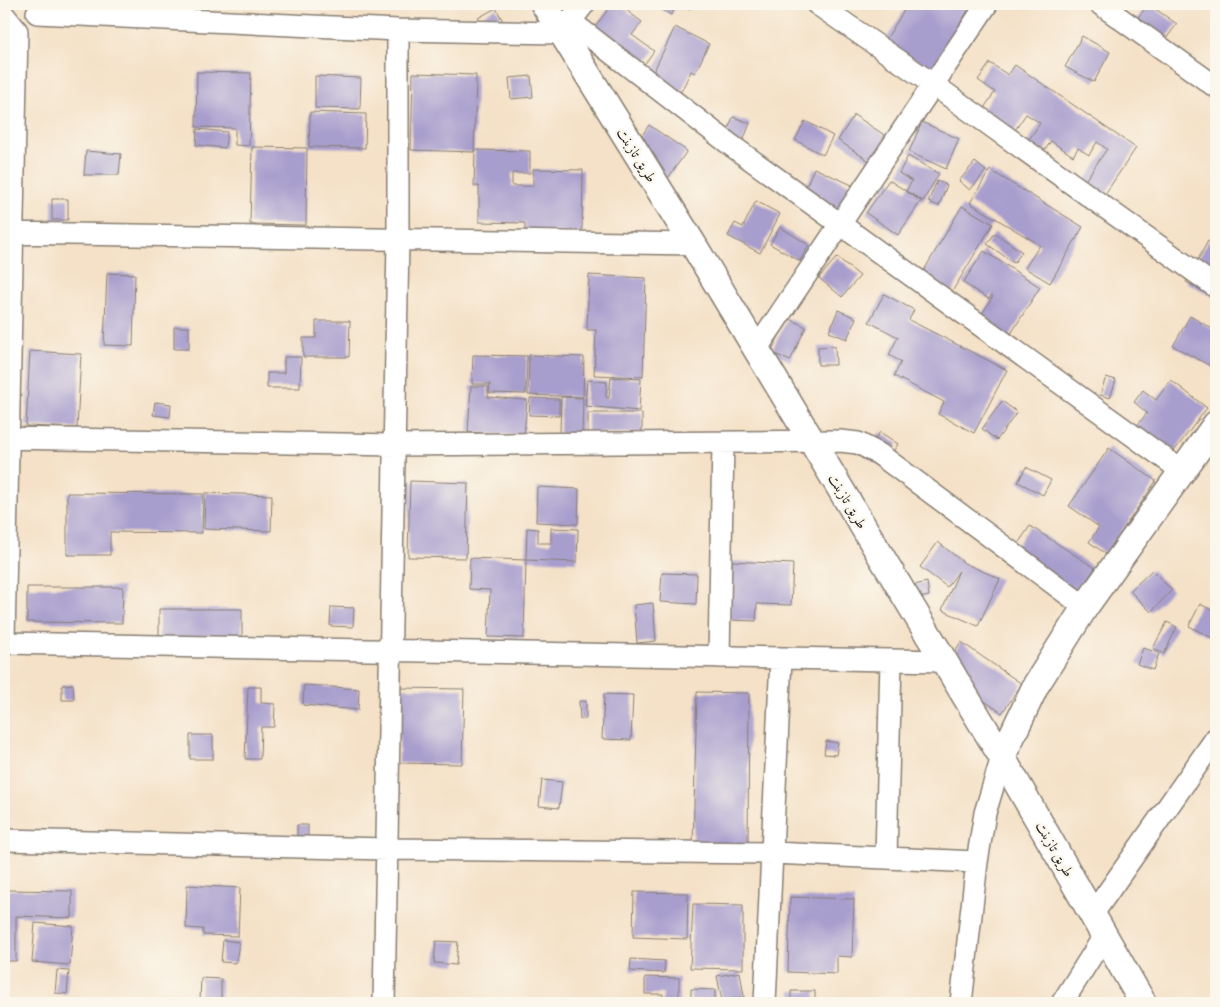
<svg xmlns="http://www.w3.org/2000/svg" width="1220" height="1007" viewBox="0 0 1220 1007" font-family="'Libre Caslon Text',Amiri,serif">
	<rect width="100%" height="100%" fill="#fbf7ec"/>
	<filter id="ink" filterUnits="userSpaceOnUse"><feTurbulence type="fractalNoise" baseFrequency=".02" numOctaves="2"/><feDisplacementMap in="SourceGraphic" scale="10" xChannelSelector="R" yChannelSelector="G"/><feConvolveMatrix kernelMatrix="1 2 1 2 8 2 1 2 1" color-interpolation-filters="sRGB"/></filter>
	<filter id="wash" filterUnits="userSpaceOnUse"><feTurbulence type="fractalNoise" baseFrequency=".0096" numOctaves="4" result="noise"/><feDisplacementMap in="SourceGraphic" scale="20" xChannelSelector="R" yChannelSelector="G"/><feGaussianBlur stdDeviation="1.12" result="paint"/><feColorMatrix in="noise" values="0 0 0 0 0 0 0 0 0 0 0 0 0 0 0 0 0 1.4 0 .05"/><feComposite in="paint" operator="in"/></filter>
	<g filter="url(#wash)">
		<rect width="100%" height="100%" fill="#f4e1c7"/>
		<g id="blocks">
			<path fill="#a89ecd" d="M 612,4 L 618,4 L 642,22 L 632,35 L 654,51 L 638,73 L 588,36 Z
				M 653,4 L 678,4 L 671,15 Z
				M 682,4 L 694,4 L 690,9 Z
				M 908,4 L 972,4 L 927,78 L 880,49 Z
				M 1148,4 L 1177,24 L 1156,52 L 1128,31 Z
				M 496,8 L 504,23 L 486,33 L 478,18 Z
				M 675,27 L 709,44 L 695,73 L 691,71 L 678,98 L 648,83 Z
				M 1082,36 L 1110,52 L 1094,82 L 1065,67 Z
				M 990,63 L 1008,75 L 1015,65 L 1136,148 L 1097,206 L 1077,192 L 1107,149 L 1097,142 L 1089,155 L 1078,148 L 1073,156 L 1051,141 L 1036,163 L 1021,152 L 1040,123 L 1026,114 L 1009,139 L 977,118 L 995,92 L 978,80 Z
				M 197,72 L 251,73 L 249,146 L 235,145 L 235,128 L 196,127 Z
				M 413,73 L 476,75 L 474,152 L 411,150 Z
				M 315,76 L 361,78 L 360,109 L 315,108 Z
				M 531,76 L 533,97 L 511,99 L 509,78 Z
				M 310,112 L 366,114 L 365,148 L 309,147 Z
				M 854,115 L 889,138 L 872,163 L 838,140 Z
				M 733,117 L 750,123 L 739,152 L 722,145 Z
				M 805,121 L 833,136 L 823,155 L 795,140 Z
				M 922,122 L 959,139 L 946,169 L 909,152 Z
				M 649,125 L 687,151 L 668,178 L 631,152 Z
				M 197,129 L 227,132 L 225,148 L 196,145 Z
				M 252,147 L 307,148 L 306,225 L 250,224 Z
				M 475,150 L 530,151 L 530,173 L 512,173 L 512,186 L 533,186 L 533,169 L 583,170 L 582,233 L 525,232 L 525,223 L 479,222 L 479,186 L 474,186 Z
				M 86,151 L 121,154 L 119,175 L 84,175 Z
				M 908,156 L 939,174 L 923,201 L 906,191 L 912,181 L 899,173 Z
				M 975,162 L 986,171 L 970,190 L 959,181 Z
				M 814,168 L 852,185 L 839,215 L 801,198 Z
				M 990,170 L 1083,227 L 1050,283 L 1025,268 L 1040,245 L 970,203 Z
				M 889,180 L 921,201 L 898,235 L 866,213 Z
				M 937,181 L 947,185 L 939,206 L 928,202 Z
				M 52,199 L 68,199 L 68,220 L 52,220 Z
				M 756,201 L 780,214 L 760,253 L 728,236 L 735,223 L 743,227 Z
				M 962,206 L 993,224 L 947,300 L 917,282 Z
				M 780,227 L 809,245 L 800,261 L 770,244 Z
				M 995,233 L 1022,252 L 1014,263 L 987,244 Z
				M 1208,241 L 1216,246 L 1216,298 L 1186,282 Z
				M 984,251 L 1040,287 L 1004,345 L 974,327 L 993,296 L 991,295 L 989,299 L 963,283 Z
				M 837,257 L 860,276 L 842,297 L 819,278 Z
				M 107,273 L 135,274 L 133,346 L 104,345 Z
				M 589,275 L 646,278 L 643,377 L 594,375 L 596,330 L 587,330 Z
				M 884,294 L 914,310 L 909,320 L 1007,370 L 974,433 L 938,414 L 944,402 L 894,376 L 901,362 L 889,355 L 898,337 L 869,322 Z
				M 838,310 L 856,318 L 847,339 L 829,332 Z
				M 1190,316 L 1216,331 L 1216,369 L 1173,346 Z
				M 788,318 L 806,327 L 790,361 L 771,352 Z
				M 316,321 L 350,321 L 349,357 L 303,357 L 303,338 L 316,338 Z
				M 174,327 L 189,327 L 189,349 L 174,349 Z
				M 835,346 L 836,365 L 818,365 L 818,347 Z
				M 30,351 L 81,354 L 77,428 L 26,426 Z
				M 473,355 L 527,356 L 526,394 L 489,393 L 490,384 L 472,384 Z
				M 529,355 L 584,357 L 583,397 L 528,395 Z
				M 284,357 L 301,357 L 300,388 L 267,388 L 267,373 L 284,373 Z
				M 611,377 L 641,379 L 639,411 L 585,406 L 587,380 L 607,382 L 606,397 L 609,398 Z
				M 1106,377 L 1116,380 L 1110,398 L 1100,395 Z
				M 1171,380 L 1207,408 L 1168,459 L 1132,432 L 1147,413 L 1134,402 L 1143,390 L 1156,400 Z
				M 471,386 L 488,386 L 488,397 L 527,400 L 524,436 L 468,432 Z
				M 561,397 L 583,398 L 582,434 L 560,434 Z
				M 530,398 L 559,399 L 559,416 L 529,415 Z
				M 1002,401 L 1017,412 L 997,440 L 982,429 Z
				M 155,402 L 171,404 L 170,417 L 153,415 Z
				M 588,413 L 642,413 L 642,433 L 588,433 Z
				M 880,432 L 898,444 L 883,467 L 864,455 Z
				M 1109,448 L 1156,481 L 1106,554 L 1089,542 L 1099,527 L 1069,506 Z
				M 1026,467 L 1051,480 L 1043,495 L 1018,482 Z
				M 410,481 L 468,483 L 466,558 L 408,557 Z
				M 537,487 L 579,489 L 578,524 L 536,522 Z
				M 67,493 L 203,494 L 202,533 L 110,532 L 110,555 L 67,555 Z
				M 205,493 L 272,495 L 271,531 L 204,529 Z
				M 1030,526 L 1095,568 L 1072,603 L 1007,560 Z
				M 527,528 L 538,529 L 538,543 L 551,543 L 551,528 L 578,529 L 577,562 L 526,560 L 524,638 L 488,637 L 490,590 L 469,589 L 470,558 L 526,560 Z
				M 938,542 L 964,563 L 1000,579 L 978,626 L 942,610 L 959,571 L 947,587 L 920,567 Z
				M 732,561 L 793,564 L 791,605 L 757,604 L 756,621 L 730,620 Z
				M 1152,570 L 1172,590 L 1151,612 L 1130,591 Z
				M 662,573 L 697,574 L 696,604 L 660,602 Z
				M 927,582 L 929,596 L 913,599 L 910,586 Z
				M 27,587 L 123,587 L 122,623 L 27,622 Z
				M 653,603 L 656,641 L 637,643 L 634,605 Z
				M 1200,604 L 1216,612 L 1216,640 L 1189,626 Z
				M 331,607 L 354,608 L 353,627 L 330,626 Z
				M 159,609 L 242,609 L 242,641 L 159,641 Z
				M 1167,622 L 1177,627 L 1164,654 L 1153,648 Z
				M 961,642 L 1022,684 L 1002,713 L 941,671 Z
				M 1143,648 L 1159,653 L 1153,670 L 1137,664 Z
				M 73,684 L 74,700 L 62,700 L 62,685 Z
				M 304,685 L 359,689 L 358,710 L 303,705 Z
				M 248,687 L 261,687 L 261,703 L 275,704 L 274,727 L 261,727 L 260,759 L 245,759 Z
				M 400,688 L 464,689 L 462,764 L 399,763 Z
				M 697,692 L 749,693 L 748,848 L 693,846 Z
				M 604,694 L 633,695 L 631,740 L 602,739 Z
				M 579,701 L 586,701 L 586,719 L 580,719 Z
				M 190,735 L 213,735 L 213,759 L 190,759 Z
				M 826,741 L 838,743 L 836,755 L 824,754 Z
				M 542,780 L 562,782 L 559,808 L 539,806 Z
				M 297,825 L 308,825 L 308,839 L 297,840 Z
				M 187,885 L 240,888 L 238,936 L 203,935 L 203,929 L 186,928 Z
				M 7,890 L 72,891 L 72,918 L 16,916 L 16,961 L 6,961 Z
				M 634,892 L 688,893 L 687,939 L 633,937 Z
				M 790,897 L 854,899 L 852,957 L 837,956 L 837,974 L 788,972 Z
				M 693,904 L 743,905 L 743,969 L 690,968 Z
				M 35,923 L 73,926 L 70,965 L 32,962 Z
				M 223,940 L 239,942 L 236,963 L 221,962 Z
				M 436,941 L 458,942 L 456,965 L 434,963 Z
				M 631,959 L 665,961 L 664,973 L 630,971 Z
				M 57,970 L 69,971 L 67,994 L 55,993 Z
				M 740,972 L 744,997 L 722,1001 L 717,976 Z
				M 645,977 L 679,978 L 679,1003 L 662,1003 L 663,994 L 645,994 Z
				M 201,978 L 221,979 L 221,1002 L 200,1001 Z
				M 691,989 L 715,990 L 715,1003 L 691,1003 Z
				M 791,991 L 815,991 L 815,1003 L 791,1003 Z"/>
		</g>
	</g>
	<g filter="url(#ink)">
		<use href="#blocks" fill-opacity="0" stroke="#887e72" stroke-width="1"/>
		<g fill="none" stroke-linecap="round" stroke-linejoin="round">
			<defs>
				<path id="minor" d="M 817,4 L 934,85 L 1216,287
					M 1100,4 L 1216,87
					M 37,13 L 398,30 L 561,33 L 584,4
					M 4,15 L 17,31 L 4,639
					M 570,21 L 732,146 L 1182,471
					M 4,233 L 693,244
					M 756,350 L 987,4
					M 4,438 L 395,445 L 840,441 L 858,443 L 879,454 L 1085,607
					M 4,643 L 944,661
					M 719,657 L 723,443
					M 4,840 L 387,849 L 772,853 L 977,862
					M 886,858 L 891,660
					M 1092,915 L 1216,738
					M 384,1003 L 398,241 L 398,30
					M 765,1003 L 781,658
					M 961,1003 L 977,862 L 985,813 L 1002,757
					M 1062,1003 L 1104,936"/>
				<path id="tertiary" d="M 544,4 L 693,244 L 1002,757 L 1143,1003
					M 1002,757 L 1036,685 L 1085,607 L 1216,424"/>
			</defs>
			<use href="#minor" stroke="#887e72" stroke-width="24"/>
			<use href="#tertiary" stroke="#887e72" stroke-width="29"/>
			<use href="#minor" stroke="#fff" stroke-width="21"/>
			<use href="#tertiary" stroke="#fff" stroke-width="26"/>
		</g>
	</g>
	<g text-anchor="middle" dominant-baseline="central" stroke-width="5" stroke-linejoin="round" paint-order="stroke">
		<g font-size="14" fill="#1c1c1c" stroke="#fbf7ec">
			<text transform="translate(637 155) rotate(58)">طريق تازبنت</text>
			<text transform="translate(848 501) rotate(59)">طريق تازبنت</text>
			<text transform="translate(1055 849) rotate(60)">طريق تازبنت</text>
		</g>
	</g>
	<rect width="1220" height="1007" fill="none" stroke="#fbf7ec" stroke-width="20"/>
</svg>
